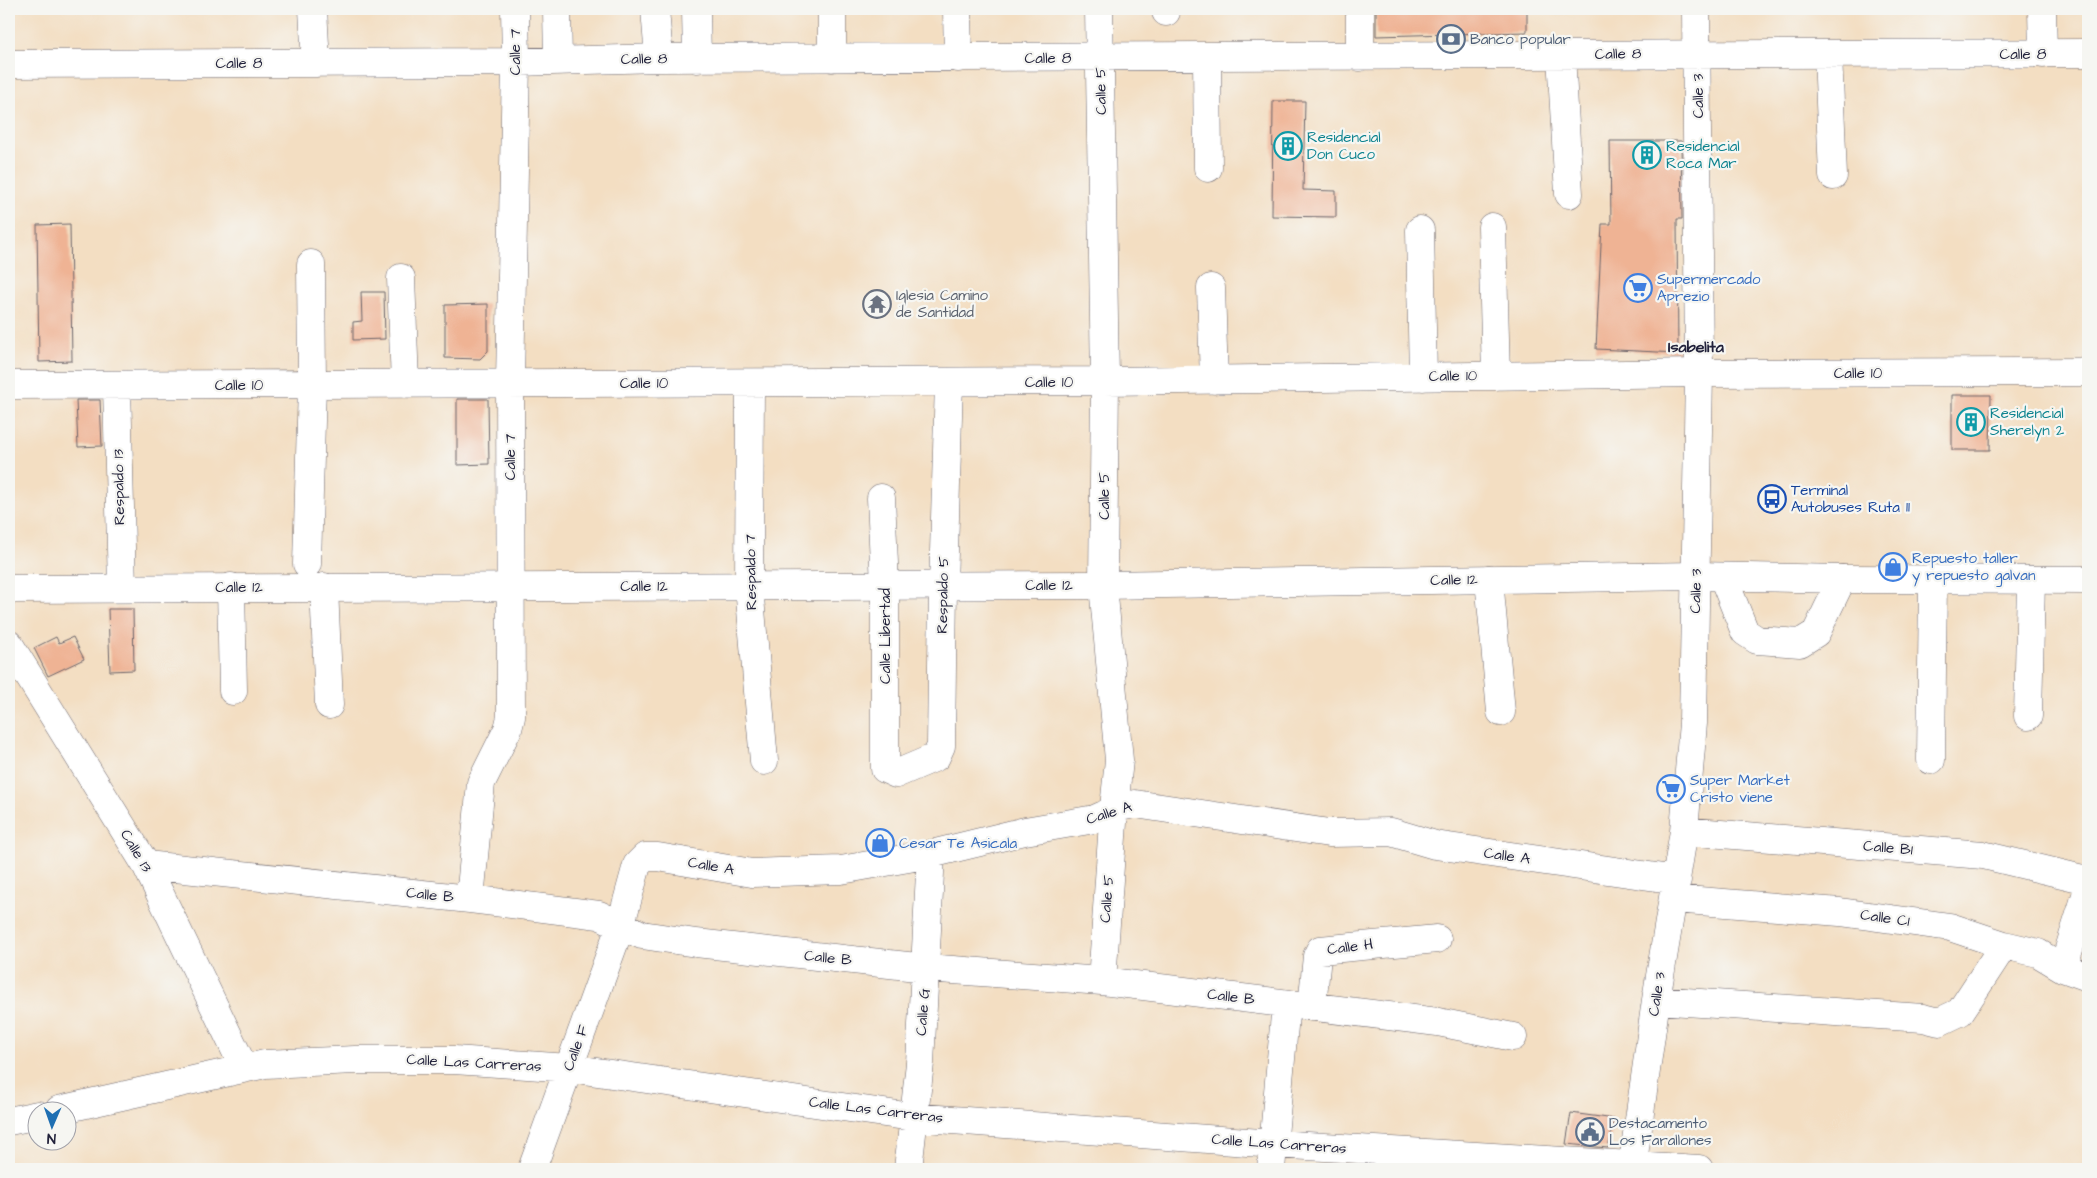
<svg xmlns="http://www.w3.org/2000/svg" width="2097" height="1178" viewBox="0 0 2097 1178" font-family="'Architects Daughter',sans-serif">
	<rect width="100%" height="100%" fill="#f6f6f2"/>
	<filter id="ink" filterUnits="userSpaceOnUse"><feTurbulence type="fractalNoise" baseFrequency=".02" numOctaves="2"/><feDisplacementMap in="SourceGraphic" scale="10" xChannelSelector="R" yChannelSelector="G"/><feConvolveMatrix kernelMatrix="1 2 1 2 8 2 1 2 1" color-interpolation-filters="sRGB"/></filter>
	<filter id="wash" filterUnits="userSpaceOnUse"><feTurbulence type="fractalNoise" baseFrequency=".0096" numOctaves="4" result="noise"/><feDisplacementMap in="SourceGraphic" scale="20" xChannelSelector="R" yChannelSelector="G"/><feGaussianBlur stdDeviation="1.12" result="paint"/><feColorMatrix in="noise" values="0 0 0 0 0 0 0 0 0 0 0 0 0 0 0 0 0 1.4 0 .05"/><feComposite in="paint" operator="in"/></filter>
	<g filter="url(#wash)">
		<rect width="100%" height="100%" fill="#f3dec2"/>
		<g id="blocks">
			<path fill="#efb394" d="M 1376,9 L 1527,9 L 1527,32 L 1376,36 Z
				M 1273,101 L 1305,101 L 1303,190 L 1336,191 L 1336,217 L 1272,216 Z
				M 1610,141 L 1681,141 L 1682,219 L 1677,219 L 1678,353 L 1596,349 L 1602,224 L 1611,224 Z
				M 70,224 L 72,361 L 39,362 L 37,225 Z
				M 361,292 L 384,292 L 385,339 L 353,340 L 353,322 L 362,321 Z
				M 488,304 L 488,351 L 480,359 L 445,358 L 445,305 Z
				M 1952,395 L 1991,395 L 1990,450 L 1952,450 Z
				M 457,399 L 488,399 L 489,464 L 457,465 Z
				M 76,400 L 100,400 L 102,446 L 78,447 Z
				M 108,609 L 133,609 L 134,670 L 110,671 Z
				M 56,637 L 59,643 L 73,637 L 84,659 L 48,676 L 34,648 Z
				M 1571,1113 L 1615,1119 L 1608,1148 L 1566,1144 Z"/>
		</g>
	</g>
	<g filter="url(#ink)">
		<use href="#blocks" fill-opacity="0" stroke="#6b646a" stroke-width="1"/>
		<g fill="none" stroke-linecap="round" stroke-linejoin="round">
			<defs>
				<path id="minor" d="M 313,9 L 316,63
					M 557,9 L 558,61
					M 655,9 L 659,58
					M 696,9 L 697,59
					M 957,9 L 958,58
					M 1099,9 L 1105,381 L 1103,585 L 1119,760 L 1114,808 L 1102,981
					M 1166,9 L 1166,12
					M 2042,9 L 2043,54
					M 1828,54 L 1833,176
					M 1561,55 L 1569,194
					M 1207,57 L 1208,168
					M 1360,57 L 1360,9
					M 832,58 L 832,9
					M 9,64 L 516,62 L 659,58 L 2088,53
					M 1492,227 L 1496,376
					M 1420,230 L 1423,377
					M 401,278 L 405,384
					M 1211,288 L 1214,380
					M 750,383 L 749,586 L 764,761
					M 9,385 L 1105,381 L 1699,373 L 2088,372
					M 117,386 L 122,588
					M 881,498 L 885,585 L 885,769 L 896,774 L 936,757 L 941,746 L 943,586 L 949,382
					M 307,564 L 312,385 L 311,264
					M 1723,577 L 1745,632 L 1757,640 L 1800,643 L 1816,633 L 1842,579
					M 1489,579 L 1501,712
					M 231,587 L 233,691
					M 324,587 L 329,705
					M 9,644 L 146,865 L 244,1068
					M 2028,716 L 2031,580
					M 1931,760 L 1933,579
					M 1684,831 L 1983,855 L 2083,879 L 2088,883
					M 146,865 L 470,899 L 599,915 L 642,935 L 696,943 L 926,968 L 1102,981 L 1438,1022 L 1513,1037
					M 470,899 L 481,783 L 508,729 L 511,717 L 510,383 L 516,62 L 515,9
					M 1673,899 L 1840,912 L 1950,927 L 2004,945 L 2038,953 L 2063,968 L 2088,977
					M 2063,968 L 2088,889
					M 1656,1000 L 1923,1018 L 1939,1022 L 1960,1012 L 2004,945
					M 1312,1007 L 1317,956 L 1320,950 L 1437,939
					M 59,1110 L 265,1064 L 355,1060 L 454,1060 L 569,1068 L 912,1117 L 1274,1144 L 1699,1169
					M 9,1121 L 38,1115
					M 532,1169 L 620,927 L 637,865 L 645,857 L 658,857 L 752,873 L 841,870 L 931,854 L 1025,831 L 1095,819 L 1106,814 L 1114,808 L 1135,804 L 1329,833 L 1391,832 L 1435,845 L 1677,880
					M 908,1169 L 920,1063 L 931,854
					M 1271,1169 L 1286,1004
					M 1632,1169 L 1656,1000 L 1684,831 L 1693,723 L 1699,373 L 1696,9"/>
				<path id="major" d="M 9,589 L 1103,585 L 1696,576 L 1842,579 L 2088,580"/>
			</defs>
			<use href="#minor" stroke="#6b646a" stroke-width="29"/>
			<use href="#major" stroke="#6b646a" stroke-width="29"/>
			<use href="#minor" stroke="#fff" stroke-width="28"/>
			<use href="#major" stroke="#fff" stroke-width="28"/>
		</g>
	</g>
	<defs>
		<symbol id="bank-ring" viewBox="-11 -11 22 22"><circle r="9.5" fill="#f6f6f2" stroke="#5c6f8a" stroke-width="1.5"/><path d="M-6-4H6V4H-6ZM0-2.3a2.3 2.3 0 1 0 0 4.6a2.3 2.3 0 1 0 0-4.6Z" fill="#5c6f8a"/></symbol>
		<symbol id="building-ring" viewBox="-11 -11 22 22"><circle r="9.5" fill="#f6f6f2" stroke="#0f9aa8" stroke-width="1.5"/><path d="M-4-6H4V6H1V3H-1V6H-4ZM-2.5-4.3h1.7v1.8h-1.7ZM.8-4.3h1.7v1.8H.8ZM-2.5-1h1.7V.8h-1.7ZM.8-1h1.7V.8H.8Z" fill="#0f9aa8"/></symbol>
		<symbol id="supermarket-ring" viewBox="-11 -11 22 22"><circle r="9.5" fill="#f6f6f2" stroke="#3f7fe0" stroke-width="1.5"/><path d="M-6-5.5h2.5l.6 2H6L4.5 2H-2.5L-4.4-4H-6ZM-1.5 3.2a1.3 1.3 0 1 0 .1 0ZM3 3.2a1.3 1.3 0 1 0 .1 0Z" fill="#3f7fe0"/></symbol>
		<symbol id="temple-ring" viewBox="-11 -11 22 22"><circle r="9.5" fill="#f6f6f2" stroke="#6b7280" stroke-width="1.5"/><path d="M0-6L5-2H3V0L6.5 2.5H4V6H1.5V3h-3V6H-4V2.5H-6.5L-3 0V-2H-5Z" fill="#6b7280"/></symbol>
		<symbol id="bus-ring" viewBox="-11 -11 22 22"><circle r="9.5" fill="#f6f6f2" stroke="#1a4fb4" stroke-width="1.5"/><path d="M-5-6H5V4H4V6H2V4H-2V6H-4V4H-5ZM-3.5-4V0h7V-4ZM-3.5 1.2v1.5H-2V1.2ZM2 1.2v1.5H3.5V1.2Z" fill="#1a4fb4"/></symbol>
		<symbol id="shop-ring" viewBox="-11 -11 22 22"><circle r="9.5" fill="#f6f6f2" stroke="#3f7fe0" stroke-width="1.5"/><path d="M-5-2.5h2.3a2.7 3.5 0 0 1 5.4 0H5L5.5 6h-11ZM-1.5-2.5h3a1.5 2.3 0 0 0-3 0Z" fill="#3f7fe0"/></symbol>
		<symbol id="civic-ring" viewBox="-11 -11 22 22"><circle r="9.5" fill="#f6f6f2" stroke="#5c6f8a" stroke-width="1.5"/><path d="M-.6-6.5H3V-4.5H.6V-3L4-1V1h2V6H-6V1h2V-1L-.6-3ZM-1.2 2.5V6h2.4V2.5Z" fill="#5c6f8a"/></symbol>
	</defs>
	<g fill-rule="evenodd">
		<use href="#bank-ring" x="1435" y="23" width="32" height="32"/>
		<use href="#building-ring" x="1272" y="130" width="32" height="32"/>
		<use href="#building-ring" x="1631" y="139" width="32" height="32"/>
		<use href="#supermarket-ring" x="1622" y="272" width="32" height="32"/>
		<use href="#temple-ring" x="861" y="288" width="32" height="32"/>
		<use href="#building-ring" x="1955" y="406" width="32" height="32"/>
		<use href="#bus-ring" x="1756" y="483" width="32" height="32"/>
		<use href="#shop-ring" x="1877" y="551" width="32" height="32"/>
		<use href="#supermarket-ring" x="1655" y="773" width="32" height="32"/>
		<use href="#shop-ring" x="864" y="827" width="32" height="32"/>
		<use href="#civic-ring" x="1574" y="1116" width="32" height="32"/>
	</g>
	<g text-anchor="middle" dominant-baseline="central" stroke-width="4.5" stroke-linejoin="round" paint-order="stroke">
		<g font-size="15" fill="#4e5e75" stroke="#f6f6f2" text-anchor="start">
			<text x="1470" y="39">Banco popular</text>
			<text x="1609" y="1123">Destacamento<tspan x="1609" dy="17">Los Farallones</tspan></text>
		</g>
		<g font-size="15" fill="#22223b" stroke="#f6f6f2">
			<text transform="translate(515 52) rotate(-90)">Calle 7</text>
			<text transform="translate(1618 54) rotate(-1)">Calle 8</text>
			<text x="2023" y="54">Calle 8</text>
			<text x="1048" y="58">Calle 8</text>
			<text transform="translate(644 59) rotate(-1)">Calle 8</text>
			<text x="239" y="63">Calle 8</text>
			<text transform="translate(1101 91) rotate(-91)">Calle 5</text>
			<text transform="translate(1698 96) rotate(-90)">Calle 3</text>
			<text x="1858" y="373">Calle 10</text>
			<text transform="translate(1453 376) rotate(-1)">Calle 10</text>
			<text x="1049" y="382">Calle 10</text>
			<text x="644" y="383">Calle 10</text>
			<text x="239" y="385">Calle 10</text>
			<text transform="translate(510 457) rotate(-90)">Calle 7</text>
			<text transform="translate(119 487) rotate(-91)">Respaldo 13</text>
			<text transform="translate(1104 496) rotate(-90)">Calle 5</text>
			<text transform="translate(751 572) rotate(-91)">Respaldo 7</text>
			<text transform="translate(1454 580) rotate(-1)">Calle 12</text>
			<text x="1049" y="585">Calle 12</text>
			<text x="644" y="586">Calle 12</text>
			<text x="239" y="587">Calle 12</text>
			<text transform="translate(1696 591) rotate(-89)">Calle 3</text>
			<text transform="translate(943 595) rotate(-89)">Respaldo 5</text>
			<text transform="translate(885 636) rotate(-90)">Calle Libertad</text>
			<text transform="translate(1109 813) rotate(-17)">Calle A</text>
			<text transform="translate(1888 848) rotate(5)">Calle B1</text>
			<text transform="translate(136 851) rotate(59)">Calle 13</text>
			<text transform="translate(1507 856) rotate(8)">Calle A</text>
			<text transform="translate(711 866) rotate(10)">Calle A</text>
			<text transform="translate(430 895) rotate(6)">Calle B</text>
			<text transform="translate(1107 899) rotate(-86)">Calle 5</text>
			<text transform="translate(1885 918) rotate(8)">Calle C1</text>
			<text transform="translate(1350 947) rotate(-7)">Calle H</text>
			<text transform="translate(828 958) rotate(6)">Calle B</text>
			<text transform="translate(1657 994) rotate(-81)">Calle 3</text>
			<text transform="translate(1231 997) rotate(7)">Calle B</text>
			<text transform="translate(923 1012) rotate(-86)">Calle G</text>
			<text transform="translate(576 1048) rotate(-70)">Calle F</text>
			<text transform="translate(474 1063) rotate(3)">Calle Las Carreras</text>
			<text transform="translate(876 1110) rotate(7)">Calle Las Carreras</text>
			<text transform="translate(1279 1144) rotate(4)">Calle Las Carreras</text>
		</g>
		<g font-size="15" fill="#0d838f" stroke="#f6f6f2" text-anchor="start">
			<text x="1307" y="137">Residencial<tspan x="1307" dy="17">Don Cuco</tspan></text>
			<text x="1666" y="146">Residencial<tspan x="1666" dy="17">Roca Mar</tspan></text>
			<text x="1990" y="413">Residencial<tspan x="1990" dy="17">Sherelyn 2</tspan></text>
		</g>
		<g font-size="15" fill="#366cbe" stroke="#f6f6f2" text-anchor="start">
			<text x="1657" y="279">Supermercado<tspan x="1657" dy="17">Aprezio</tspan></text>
			<text x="1912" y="558">Repuesto taller<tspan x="1912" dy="17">y repuesto galvan</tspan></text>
			<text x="1690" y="780">Super Market<tspan x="1690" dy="17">Cristo viene</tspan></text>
			<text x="899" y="843">Cesar Te Asicala</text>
		</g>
		<g font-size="15" fill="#5b616d" stroke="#f6f6f2" text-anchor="start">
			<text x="896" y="295">Iglesia Camino<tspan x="896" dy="17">de Santidad</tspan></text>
		</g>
		<g font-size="15" fill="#164399" stroke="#f6f6f2" text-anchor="start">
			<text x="1791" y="490">Terminal<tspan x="1791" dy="17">Autobuses Ruta 11</tspan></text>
		</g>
		<g font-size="16" font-weight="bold" fill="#22223b" stroke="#f6f6f2">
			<text x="1696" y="347">Isabelita</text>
		</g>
	</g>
	<rect width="2097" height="1178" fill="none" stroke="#f6f6f2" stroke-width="30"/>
	<g transform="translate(52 1126) rotate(182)"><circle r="24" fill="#f6f6f2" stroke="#a1a1a9"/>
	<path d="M0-4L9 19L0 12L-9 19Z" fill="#1f6fb2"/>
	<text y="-8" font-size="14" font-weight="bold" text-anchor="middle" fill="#22223b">N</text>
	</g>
</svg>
